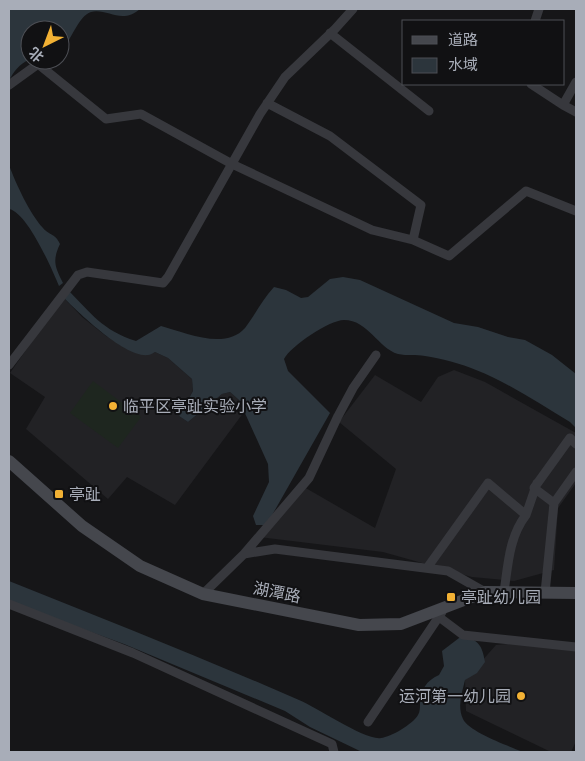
<svg xmlns="http://www.w3.org/2000/svg" width="585" height="761" viewBox="0 0 585 761" font-family="'IBM Plex Sans','Noto Sans SC',sans-serif">
	<rect width="100%" height="100%" fill="#161618"/>
	<path fill="#222225" d="M 63,297 L 82,317 L 106,336 L 137,353 L 147,355 L 155,352 L 168,358 L 192,379 L 193,391 L 179,416 L 188,422 L 222,394 L 230,392 L 239,400 L 244,412 L 175,505 L 127,477 L 108,499 L 26,429 L 45,397 L 10,373 Z
		M 454,370 L 485,382 L 576,433 L 576,483 L 558,508 L 554,570 L 514,581 L 472,577 L 383,552 L 259,537 L 304,487 L 375,528 L 396,469 L 339,422 L 375,375 L 421,402 L 438,377 Z
		M 543,641 L 576,650 L 576,741 L 571,752 L 551,752 L 466,711 L 465,680 L 496,645 Z"/>
	<path fill="#1e261f" d="M 93,381 L 141,417 L 118,448 L 70,413 Z"/>
	<path fill="#2c353c" d="M 9,9 L 140,9 C 122,25 107,8 91,12 C 78,16 71,42 60,52 L 60,30 L 30,30 L 30,59 C 20,64 12,72 9,82 Z
		M 9,165 C 16,184 30,214 43,228 C 50,236 55,233 60,244 C 52,261 55,267 63,283 L 59,286 C 52,269 27,212 9,209 Z
		M 343,277 L 360,280 L 454,323 L 478,327 L 508,337 L 525,340 L 552,355 L 576,374 L 576,428 L 570,422 C 540,404 509,383 476,370 C 462,364 440,358 425,356 C 416,354 407,356 398,354 C 378,348 368,320 344,320 C 329,320 291,346 284,359 L 288,371 L 330,413 L 271,517 L 264,525 L 256,525 L 253,516 L 269,482 L 268,464 L 239,400 L 230,392 L 222,394 L 188,422 L 179,416 L 193,391 L 192,379 L 168,358 L 155,352 C 153,353 150,355 148,355 C 125,358 78,312 63,297 L 68,290 C 92,314 102,330 136,341 L 161,326 C 184,332 225,351 245,328 C 255,315 262,300 274,287 L 286,290 L 301,298 L 308,297 L 330,279 Z
		M 9,581 C 106,620 203,658 299,700 C 316,707 366,741 381,738 C 391,737 413,724 418,715 C 420,712 420,707 420,704 C 421,689 426,681 439,675 L 444,666 L 442,651 L 463,635 C 479,641 482,645 485,662 L 477,673 L 465,680 C 462,693 457,706 463,719 C 469,732 509,746 523,752 L 362,752 L 310,727 L 285,711 L 124,644 L 9,602 Z"/>
	<g fill="none" stroke-linecap="round" stroke-linejoin="round">
		<path stroke="#37383d" stroke-width="9" d="M 535,21 L 539,9
			M 330,33 L 429,111
			M 531,84 L 563,105 L 576,82
			M 9,85 L 38,64 L 106,119 L 141,114 L 232,164 L 372,230 L 413,240
			M 267,103 L 330,136 L 421,205 L 413,240 L 449,256 L 526,191 L 576,211
			M 563,105 L 576,112
			M 9,365 L 78,275 L 87,272 L 163,283 L 168,277 L 260,114 L 285,77 L 335,29 L 353,9
			M 554,503 L 534,488 L 570,438 L 576,444
			M 244,554 L 309,478 L 338,416 L 353,388 L 376,355
			M 427,568 L 488,483 L 526,515 L 537,483
			M 504,592 C 508,565 509,537 526,515
			M 545,593 L 554,503 L 576,472
			M 203,594 L 244,554 L 275,549 L 448,571 L 485,592
			M 9,604 L 133,653 L 332,744 L 334,752
			M 439,617 L 463,635 L 576,647
			M 368,722 L 442,612"/>
		<path stroke="#45474d" stroke-width="12" d="M 9,461 L 82,526 L 140,566 L 203,594 L 359,625 L 401,624 L 485,592 L 576,593"/>
	</g>
	<g fill="#f2b134" stroke="#111113" stroke-width="2">
		<circle cx="113" cy="406" r="5"/>
		<rect x="54" y="489" width="10" height="10" rx="2.5"/>
		<rect x="446" y="592" width="10" height="10" rx="2.5"/>
		<circle cx="521" cy="696" r="5"/>
	</g>
	<g text-anchor="middle" dominant-baseline="central" stroke-width="4" stroke-linejoin="round" paint-order="stroke">
		<g font-size="16" fill="#a8adb8" stroke="#111113" text-anchor="start">
			<text x="123" y="406">临平区亭趾实验小学</text>
			<text x="69" y="494">亭趾</text>
			<text x="461" y="597">亭趾幼儿园</text>
			<text x="511" y="696" text-anchor="end">运河第一幼儿园</text>
		</g>
		<g font-size="16" fill="#a8adb8" stroke="#111113">
			<text transform="translate(277 592) rotate(11)">湖潭路</text>
		</g>
	</g>
	<rect width="585" height="761" fill="none" stroke="#a8adb8" stroke-width="20"/>
	<rect x="402" y="20" width="162" height="65" fill="#111113" stroke="#4d4f55"/>
	<rect x="412" y="36" width="25" height="8" fill="#45474d" stroke="#4d4f55"/>
	<text x="448" y="45" font-size="15" fill="#a8adb8">道路</text>
	<rect x="412" y="58" width="25" height="15" fill="#2c353c" stroke="#4d4f55"/>
	<text x="448" y="70" font-size="15" fill="#a8adb8">水域</text>
	<g transform="translate(45 45) rotate(222)"><circle r="24" fill="#111113" stroke="#4d4f55"/>
	<path d="M0-4L9 19L0 12L-9 19Z" fill="#f2b134"/>
	<text y="-8" font-size="14" font-weight="bold" text-anchor="middle" fill="#a8adb8">北</text>
	</g>
</svg>
